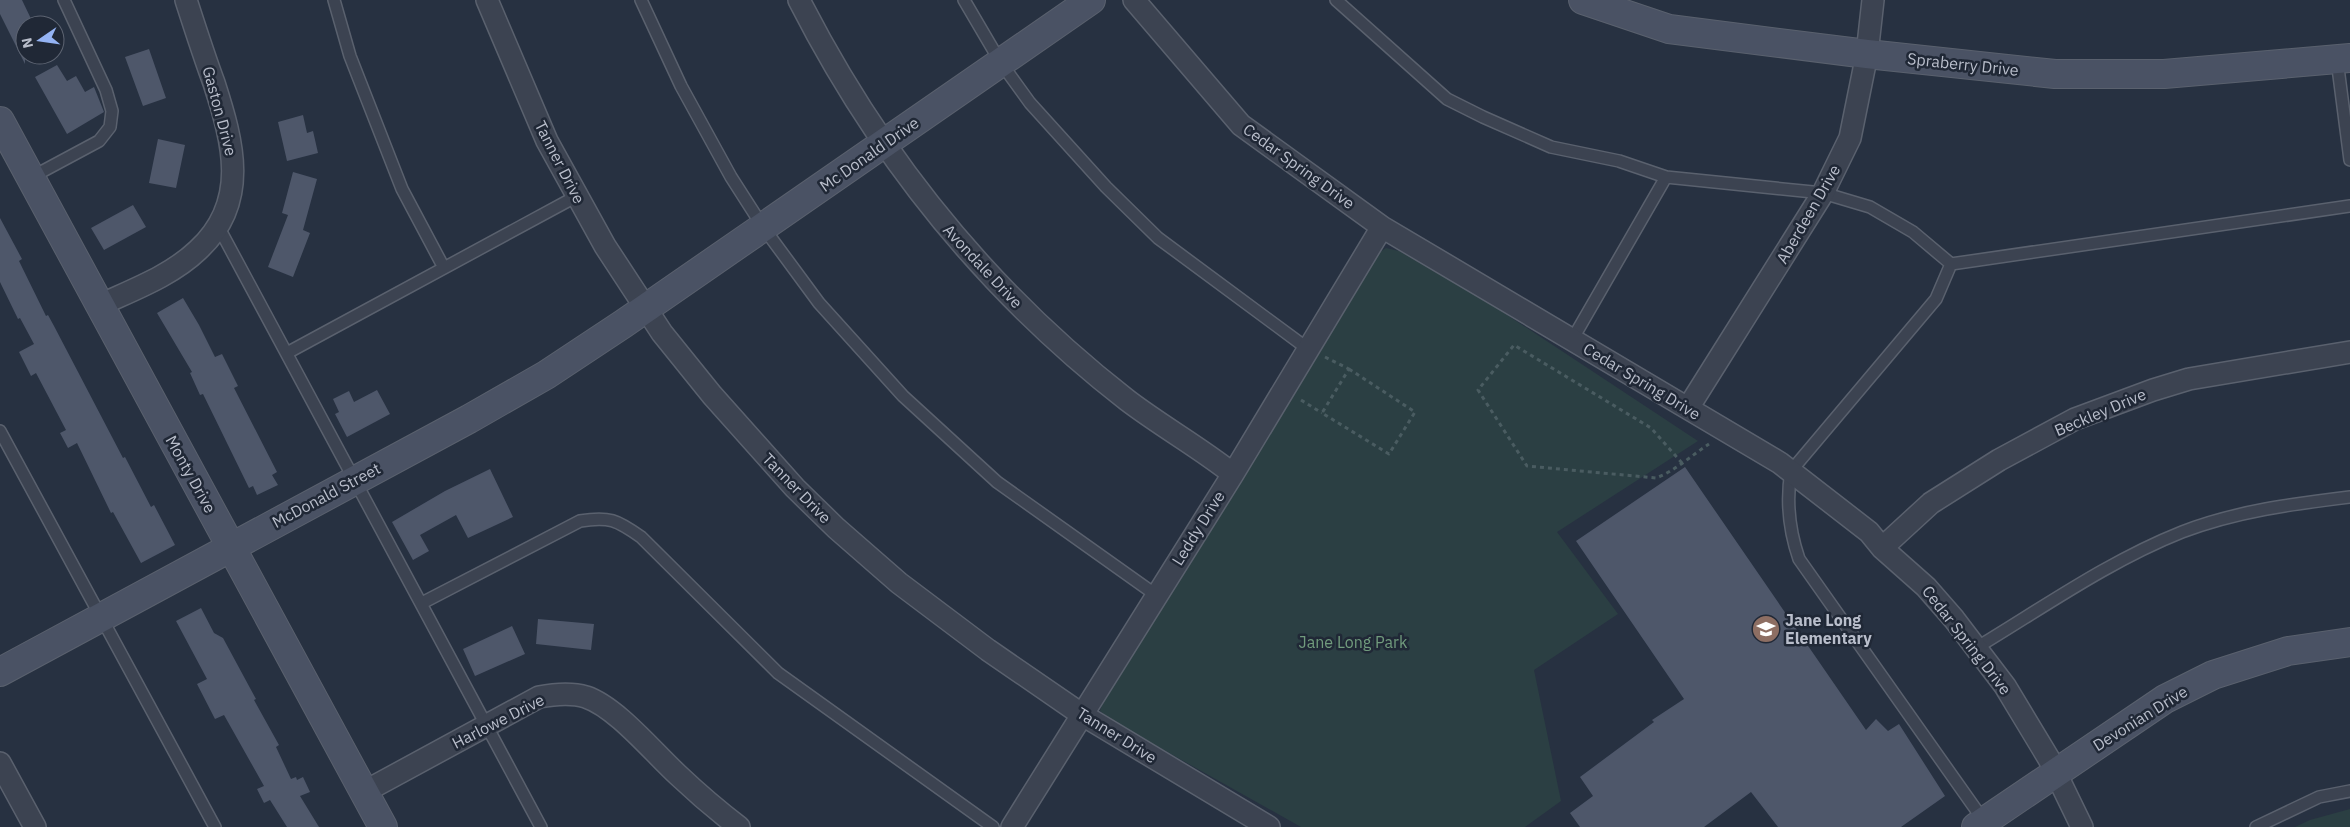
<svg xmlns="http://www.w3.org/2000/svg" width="2350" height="827" viewBox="0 0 2350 827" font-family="'IBM Plex Sans',sans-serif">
	<rect width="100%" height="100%" fill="#273141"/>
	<path fill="#2b3f43" d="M 1386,248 L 1399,251 L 1489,303 L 1698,441 L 1557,532 L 1618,614 L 1534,670 L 1561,801 L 1525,827 L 1301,827 L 1114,722 L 1100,711 L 1105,695 L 1376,255 Z
		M 2350,809 L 2350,827 L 2295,827 L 2310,820 Z"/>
	<path fill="#4e576a" d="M 0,0 L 22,0 L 34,25 L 25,25 L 25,64 L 0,14 Z
		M 149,49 L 166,98 L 143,106 L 125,57 Z
		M 57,65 L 67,81 L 76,76 L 85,92 L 94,87 L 104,112 L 67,134 L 35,77 Z
		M 303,115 L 307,133 L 313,131 L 318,153 L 287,161 L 278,122 Z
		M 158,139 L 185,145 L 176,188 L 149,183 Z
		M 293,172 L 317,179 L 303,230 L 310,233 L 293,277 L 268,267 L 288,215 L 282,213 Z
		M 133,205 L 146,227 L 104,250 L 91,228 Z
		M 0,218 L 22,259 L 19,261 L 46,316 L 48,315 L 54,326 L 123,458 L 125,457 L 151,507 L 154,505 L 175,545 L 141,563 L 113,512 L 111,513 L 77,443 L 68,448 L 60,433 L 66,430 L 36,373 L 31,376 L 19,352 L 34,344 L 20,318 L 18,319 L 0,282 Z
		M 183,298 L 199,325 L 215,357 L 222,354 L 238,386 L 234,388 L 277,472 L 272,475 L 278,485 L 257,495 L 253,486 L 249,488 L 203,394 L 200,395 L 190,373 L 192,372 L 157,313 Z
		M 377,390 L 390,414 L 347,437 L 335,414 L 339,412 L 333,399 L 349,391 L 354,402 Z
		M 1685,467 L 1866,730 L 1876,719 L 1888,731 L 1899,724 L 1945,796 L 1901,827 L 1778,827 L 1751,792 L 1704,827 L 1580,827 L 1570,813 L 1593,796 L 1580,777 L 1654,722 L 1652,720 L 1684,699 L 1576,541 Z
		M 490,469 L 513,517 L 468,538 L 456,515 L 420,535 L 429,551 L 413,560 L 392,522 L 445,491 Z
		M 201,608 L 214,633 L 223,638 L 250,688 L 256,699 L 254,700 L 279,745 L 276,747 L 291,779 L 296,777 L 297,780 L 303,777 L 310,792 L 300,796 L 319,827 L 287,827 L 270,800 L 264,803 L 257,789 L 264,786 L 224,715 L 215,719 L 197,684 L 207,679 L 176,621 Z
		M 538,619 L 594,624 L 591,650 L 536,644 Z
		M 512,626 L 525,654 L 475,676 L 463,649 Z"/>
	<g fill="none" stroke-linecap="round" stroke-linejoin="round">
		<defs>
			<path id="lane" d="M 334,0 L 350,56 L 402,189 L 444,268
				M 641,0 L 681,86 L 731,177 L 763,227 L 819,303 L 903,396 L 997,482 L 1156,595
				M 964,0 L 1001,63 L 1030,103 L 1106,187 L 1158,238 L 1308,349
				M 1336,0 L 1447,99 L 1483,117 L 1551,147 L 1619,161 L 1666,177 L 1823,193 L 1870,207 L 1913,232 L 1951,264 L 2350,206
				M 2337,60 L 2350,160
				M 30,178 L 99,141 L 110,127 L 112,111 L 106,90 L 64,0
				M 218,226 L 541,827
				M 1951,264 L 1936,299 L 1791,471 C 1786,501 1789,530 1799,559 L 1984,821
				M 1572,340 L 1666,177
				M 287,353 L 577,196
				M 0,431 L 215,827
				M 422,603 L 580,521 C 609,516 617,520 641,537 L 778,673 L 993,827
				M 1976,648 C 2044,607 2109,561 2182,532 C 2236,511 2293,504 2350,497
				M 2256,827 L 2319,797 L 2350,791"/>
			<path id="street" d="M 487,0 L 547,141 L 605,246 L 662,333 L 712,395 L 795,488 L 836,528 L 899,583 L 988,650 L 1081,714 L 1269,827
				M 799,0 C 879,157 988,292 1127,400 C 1161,426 1199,447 1233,474
				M 1134,0 L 1241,125 L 1382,227 L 1780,463 L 1869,532 L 1882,548 L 1926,587 L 1954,619 L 2005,686 L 2049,759 L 2082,827
				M 98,306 C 132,290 171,276 198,250 C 250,202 233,142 214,83 C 204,56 195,28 186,0
				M 1688,408 L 1823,193 L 1850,138 L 1867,54 L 1873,0
				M 1882,548 L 1931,503 L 1999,460 L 2075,419 L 2153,390 L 2189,379 L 2350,352
				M 0,763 L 35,827
				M 364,792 L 539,697 C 555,694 573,693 586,697 C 616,707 652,751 678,775 C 697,793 718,811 739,827
				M 1012,827 L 1233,474 L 1382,227"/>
			<path id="secondary" d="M 1583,0 L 1669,29 L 1867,54 L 2055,74 L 2164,74 L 2350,58
				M 0,121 L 383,827
				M 0,672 L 469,419 L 546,375 L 623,324 L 1091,0
				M 1976,827 L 2165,699 L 2213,675 L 2288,651 L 2350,642"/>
		</defs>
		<use href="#lane" stroke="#5a616e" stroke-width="14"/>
		<use href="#street" stroke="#5a616e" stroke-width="24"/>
		<use href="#secondary" stroke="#5a616e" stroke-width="30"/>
		<path stroke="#4a5c61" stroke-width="3" stroke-dasharray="4 4" stroke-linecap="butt" d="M 1325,357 L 1349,369
			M 1349,369 L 1415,412 L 1389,454 L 1322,413 Z
			M 1301,400 L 1322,413
			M 1682,463 L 1651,428 L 1514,345 L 1478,390 L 1527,466 L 1656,478 C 1675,471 1692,455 1709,444"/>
		<use href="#lane" stroke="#3c4351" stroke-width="11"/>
		<use href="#street" stroke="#3c4351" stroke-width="21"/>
		<use href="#secondary" stroke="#4a5264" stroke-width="28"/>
	</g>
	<defs>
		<symbol id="school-disc" viewBox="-11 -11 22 22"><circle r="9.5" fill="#8d6e63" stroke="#202836"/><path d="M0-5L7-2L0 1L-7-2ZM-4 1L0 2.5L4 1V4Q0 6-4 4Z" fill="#fff"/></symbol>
	</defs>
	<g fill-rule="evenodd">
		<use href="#school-disc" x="1750" y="613" width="32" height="32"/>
	</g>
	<g text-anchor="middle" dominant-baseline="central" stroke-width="5" stroke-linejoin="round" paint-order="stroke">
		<g font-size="16" fill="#b9becb" stroke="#202836">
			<text transform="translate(1963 64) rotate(6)">Spraberry Drive</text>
			<text transform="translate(220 111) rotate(75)">Gaston Drive</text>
			<text transform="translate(869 154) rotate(-35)">Mc Donald Drive</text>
			<text transform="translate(560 162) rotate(63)">Tanner Drive</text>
			<text transform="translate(1299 166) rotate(36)">Cedar Spring Drive</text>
			<text transform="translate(1808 214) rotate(-60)">Aberdeen Drive</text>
			<text transform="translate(983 266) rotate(47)">Avondale Drive</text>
			<text transform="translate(1642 381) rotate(31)">Cedar Spring Drive</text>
			<text transform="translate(2100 412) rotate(-23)">Beckley Drive</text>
			<text transform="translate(191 474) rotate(61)">Monty Drive</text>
			<text transform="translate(797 488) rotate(46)">Tanner Drive</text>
			<text transform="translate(326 495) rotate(-28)">McDonald Street</text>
			<text transform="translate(1198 528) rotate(-58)">Leddy Drive</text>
			<text transform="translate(1967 640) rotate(52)">Cedar Spring Drive</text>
			<text transform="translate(2140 718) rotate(-32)">Devonian Drive</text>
			<text transform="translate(498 721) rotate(-27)">Harlowe Drive</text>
			<text transform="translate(1117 735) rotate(32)">Tanner Drive</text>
		</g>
		<g font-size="16" font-weight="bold" fill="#b9becb" stroke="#202836" text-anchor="start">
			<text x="1785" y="620">Jane Long<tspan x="1785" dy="18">Elementary</tspan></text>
		</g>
		<g font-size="16" fill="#719b7d" stroke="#202836">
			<text x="1353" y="642">Jane Long Park</text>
		</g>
	</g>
	<g transform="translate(40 40) rotate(257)"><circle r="24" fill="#202836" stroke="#5d6472"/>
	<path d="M0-4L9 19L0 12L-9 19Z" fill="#94b3f4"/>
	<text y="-8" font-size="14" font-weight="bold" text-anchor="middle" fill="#b9becb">N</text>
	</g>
</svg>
